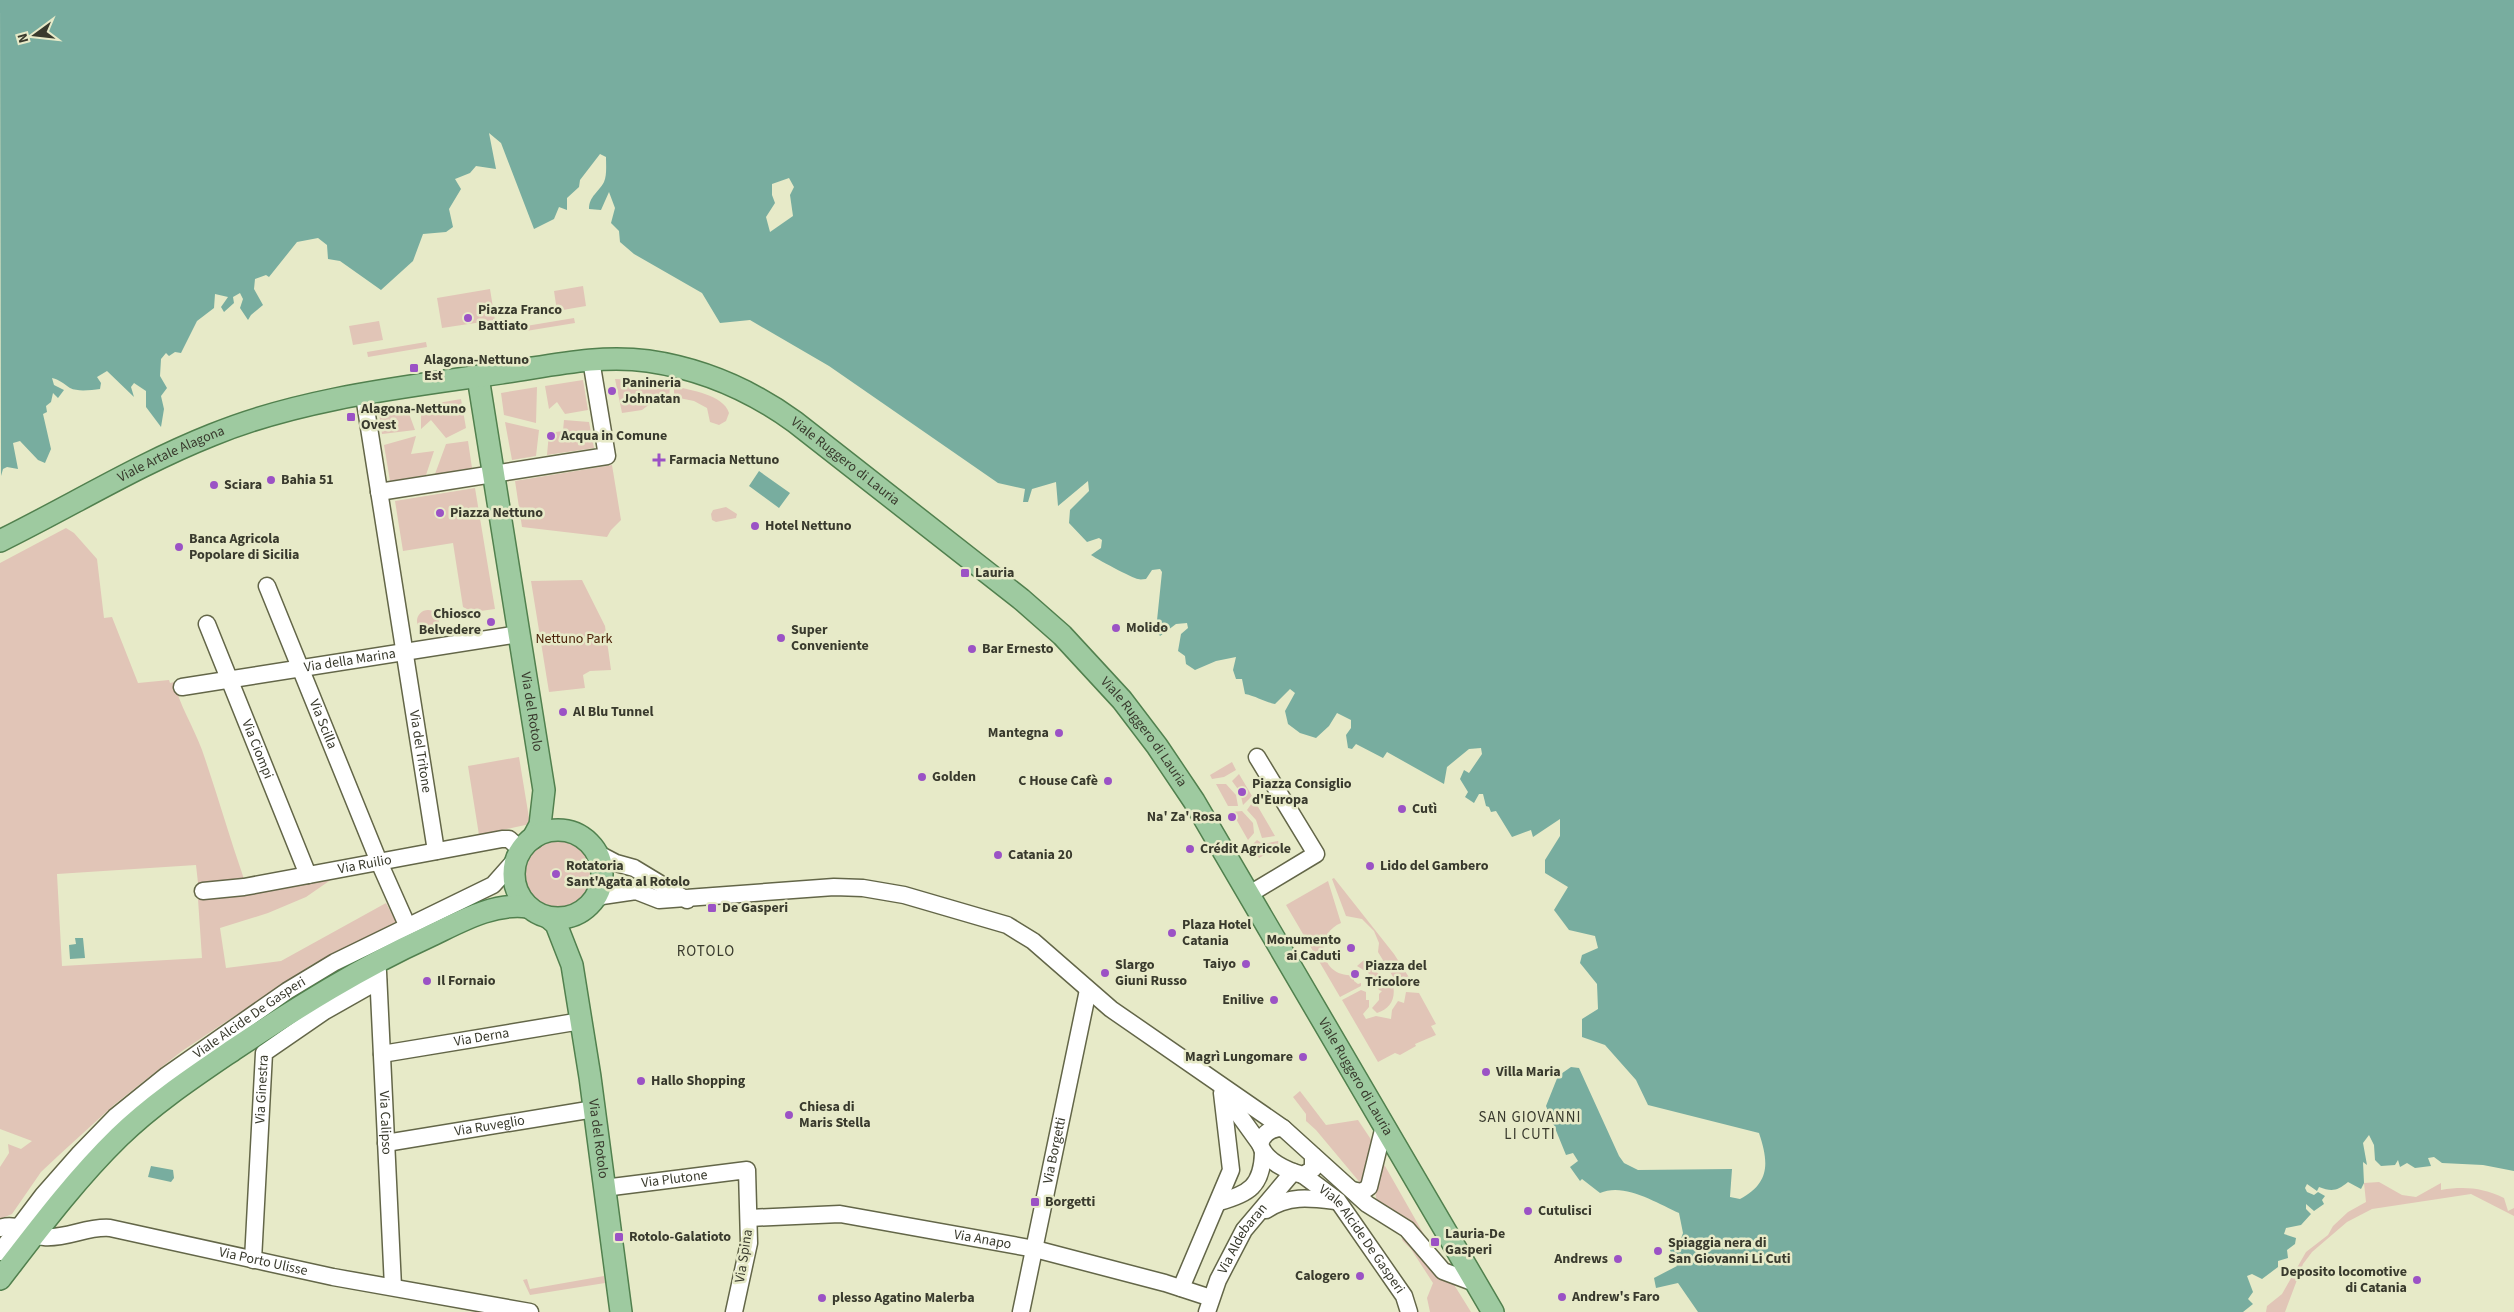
<svg xmlns="http://www.w3.org/2000/svg" width="2514" height="1312" viewBox="0 0 2514 1312" font-family="'Source Sans 3',sans-serif">
	<rect width="100%" height="100%" fill="#e7eac8"/>
	<path fill="#e1c5b7" d="M 583,286 L 586,306 L 557,311 L 554,291 Z
		M 490,289 L 495,320 L 442,328 L 437,298 Z
		M 574,318 L 575,323 L 520,332 L 520,327 Z
		M 379,321 L 383,340 L 353,345 L 349,326 Z
		M 426,342 L 427,347 L 368,357 L 367,352 Z
		M 615,379 L 636,380 L 670,386 L 669,399 L 650,404 L 642,410 L 622,413 Z
		M 583,380 L 588,410 L 565,414 L 557,402 L 549,409 L 545,386 Z
		M 674,386 C 690,390 724,395 729,413 L 726,421 L 719,425 L 710,422 L 707,408 L 694,401 L 674,397 Z
		M 537,387 L 536,423 L 504,415 L 501,393 Z
		M 461,399 L 466,428 L 446,438 L 431,420 L 421,429 L 421,406 Z
		M 407,408 L 415,430 L 382,434 L 379,413 Z
		M 564,420 L 589,422 L 594,448 L 547,455 L 549,433 L 563,431 Z
		M 505,422 L 539,430 L 536,456 L 512,460 Z
		M 416,436 L 411,454 L 434,451 L 426,475 L 390,481 L 384,445 Z
		M 468,441 L 472,468 L 435,474 L 446,444 Z
		M 612,465 L 621,520 L 611,530 L 607,537 L 522,527 L 515,481 Z
		M 475,488 L 495,609 L 473,612 L 463,607 L 453,543 L 403,551 L 395,501 Z
		M 726,507 L 737,514 L 736,518 L 716,522 L 712,520 L 711,514 L 713,510 Z
		M 66,528 L 74,533 L 97,559 L 104,618 L 112,617 L 138,683 L 169,680 L 170,683 L 174,682 C 179,704 194,728 202,750 C 217,793 229,836 244,879 L 198,883 L 196,865 L 57,874 L 62,966 L 202,958 L 198,899 L 335,877 L 306,897 L 268,913 L 220,928 L 226,968 L 281,961 L 386,903 L 396,922 L 311,965 L 182,1051 L 115,1104 L 58,1156 L 41,1172 L 12,1214 L 0,1219 L 0,1167 L 9,1153 L 8,1144 L 21,1149 L 32,1141 L 0,1129 L 0,563 Z
		M 582,580 L 605,626 L 611,670 L 590,671 L 583,675 L 585,688 L 549,692 L 531,581 Z
		M417 621a11 11 0 1 1 22 0a11 11 0 1 1-22 0Z
		M 519,757 L 530,824 L 479,835 L 468,766 Z
		M 1232,762 L 1236,770 L 1224,777 L 1212,779 L 1210,775 Z
		M 1239,774 L 1252,796 L 1243,805 L 1240,792 L 1232,781 Z
		M 1216,784 L 1226,784 L 1236,795 L 1238,806 L 1228,806 Z
		M 1254,800 L 1275,836 L 1262,838 L 1256,820 L 1247,810 Z
		M 1242,811 L 1253,823 L 1254,833 L 1248,840 L 1232,812 Z
		M523 874a34 34 0 1 1 68 0a34 34 0 1 1-68 0Z
		M 1257,840 L 1263,844 L 1278,841 L 1281,845 L 1259,858 L 1252,845 Z
		M 1334,878 L 1394,954 L 1412,982 L 1398,985 L 1378,952 L 1379,943 L 1374,931 L 1362,919 L 1346,916 L 1332,879 Z
		M 1328,881 L 1341,923 C 1312,935 1321,979 1354,975 L 1354,981 L 1358,984 L 1361,983 L 1361,986 L 1340,997 L 1286,905 Z
		M 1364,960 L 1388,983 L 1393,985 C 1396,999 1390,1009 1377,1013 L 1372,1008 L 1379,1000 L 1379,994 L 1382,991 L 1379,990 L 1375,982 L 1377,980 L 1368,973 L 1368,970 L 1365,971 L 1357,966 Z
		M 1361,990 L 1366,992 L 1366,1000 L 1369,1000 L 1369,1007 L 1363,1014 L 1366,1019 L 1376,1016 L 1391,1019 L 1392,1010 L 1398,1001 L 1404,1003 L 1406,992 L 1419,993 L 1436,1024 L 1431,1026 L 1436,1035 L 1415,1044 L 1416,1046 L 1400,1055 L 1395,1053 L 1378,1062 L 1342,1000 Z
		M 1300,1091 L 1326,1125 L 1358,1120 L 1374,1144 L 1362,1185 L 1316,1130 L 1306,1121 L 1306,1114 L 1293,1097 Z
		M 1380,1158 L 1385,1166 L 1443,1268 L 1377,1202 L 1375,1192 Z
		M 2379,1182 L 2402,1195 L 2416,1197 L 2441,1183 L 2441,1190 C 2465,1186 2483,1188 2504,1198 L 2508,1211 L 2514,1208 L 2514,1216 L 2471,1194 L 2372,1209 L 2347,1222 L 2312,1252 L 2303,1264 L 2285,1312 L 2266,1312 L 2267,1306 L 2282,1294 L 2306,1252 L 2328,1235 L 2333,1226 L 2348,1212 L 2366,1202 L 2364,1183 Z
		M 1403,1237 L 1407,1237 L 1453,1283 L 1471,1312 L 1430,1312 L 1427,1298 L 1433,1283 L 1411,1249 L 1402,1240 Z
		M 604,1276 L 605,1283 L 530,1295 L 523,1280 L 527,1279 L 530,1289 Z"/>
	<path fill="#78ad9f" fill-rule="evenodd" d="M 0,0 L 2514,0 L 2514,1171 L 2483,1165 L 2442,1163 L 2434,1157 L 2428,1158 L 2431,1166 L 2415,1168 L 2407,1163 L 2400,1167 L 2398,1160 L 2395,1165 L 2381,1166 L 2375,1160 L 2374,1145 L 2369,1135 L 2363,1143 L 2367,1165 L 2363,1162 L 2364,1183 L 2361,1189 L 2348,1182 C 2337,1191 2332,1192 2319,1187 L 2317,1191 L 2307,1184 L 2305,1188 L 2307,1192 L 2314,1195 L 2318,1192 L 2325,1196 L 2322,1200 L 2324,1204 L 2314,1211 L 2306,1204 L 2306,1209 L 2311,1214 L 2301,1225 L 2286,1228 L 2284,1234 L 2296,1238 L 2295,1244 L 2287,1250 L 2288,1258 L 2278,1261 L 2278,1267 L 2262,1279 L 2252,1274 L 2247,1276 L 2253,1292 L 2248,1299 L 2253,1304 L 2243,1312 L 1698,1312 L 1678,1283 L 1656,1288 L 1654,1278 L 1677,1266 L 1670,1250 L 1678,1247 L 1683,1233 L 1679,1213 C 1657,1203 1624,1182 1600,1193 L 1582,1179 L 1580,1181 L 1570,1167 L 1578,1161 L 1573,1153 L 1566,1155 L 1546,1106 L 1558,1076 L 1571,1067 L 1579,1068 L 1619,1156 L 1624,1163 L 1638,1170 L 1732,1169 L 1730,1197 L 1740,1199 C 1770,1183 1769,1163 1759,1133 L 1648,1105 L 1636,1080 L 1605,1045 L 1582,1037 L 1582,1019 L 1598,1009 L 1597,984 L 1580,963 L 1582,955 L 1598,948 L 1595,936 L 1569,930 L 1554,910 L 1568,887 L 1545,873 L 1545,860 L 1560,836 L 1560,819 L 1533,837 L 1531,830 L 1512,837 L 1496,811 L 1491,812 L 1489,807 L 1486,806 L 1483,794 L 1479,794 L 1474,803 L 1465,797 L 1468,792 L 1460,779 L 1464,770 L 1469,773 L 1482,754 L 1481,748 L 1469,749 L 1447,767 L 1444,784 L 1387,752 L 1383,758 L 1356,744 L 1352,749 L 1348,748 L 1346,735 L 1351,728 L 1351,720 L 1337,713 L 1329,726 L 1316,738 L 1300,733 L 1288,724 L 1285,711 L 1295,693 L 1290,689 L 1275,704 C 1264,702 1256,696 1245,694 L 1242,679 L 1236,679 L 1233,670 L 1236,657 L 1216,661 L 1195,670 L 1186,664 L 1185,656 L 1178,651 L 1181,634 L 1188,628 L 1187,623 L 1176,624 L 1160,636 L 1156,630 L 1162,572 L 1160,569 L 1152,570 L 1146,579 C 1143,579 1141,580 1138,579 C 1134,579 1093,557 1091,555 L 1101,548 L 1102,540 L 1099,538 L 1087,542 L 1069,523 L 1070,510 L 1089,491 L 1088,481 L 1058,506 L 1056,482 L 1032,489 L 1028,502 L 1023,502 L 1025,489 L 998,483 L 829,366 L 750,320 L 720,323 L 702,293 L 634,254 L 620,242 L 619,231 L 611,223 L 615,208 L 609,192 L 601,210 L 589,209 C 589,196 599,192 604,182 C 607,176 606,164 606,157 L 600,154 L 580,180 L 579,187 L 567,198 L 567,210 L 559,207 L 554,219 L 534,229 L 501,143 L 489,133 L 496,169 L 476,166 L 470,173 L 455,179 L 461,189 L 449,209 L 453,227 L 446,232 L 423,234 L 413,261 L 381,290 L 340,261 L 328,259 L 327,245 L 318,238 L 297,242 L 269,277 L 266,275 L 255,279 L 254,289 L 263,305 L 251,315 L 248,320 L 240,308 L 243,299 L 240,293 L 233,297 L 234,303 L 224,312 L 221,307 L 228,297 L 215,294 L 214,308 L 197,321 L 181,353 L 175,352 L 169,356 L 166,353 L 161,359 L 160,376 L 167,388 L 161,396 L 164,409 L 161,427 L 146,407 L 146,391 L 134,383 L 131,387 L 134,397 L 107,371 L 97,377 L 101,383 L 100,389 C 91,390 78,392 70,388 C 64,384 60,380 52,378 L 54,385 L 64,390 L 58,398 L 53,393 L 51,402 L 46,406 L 47,412 L 43,414 L 51,449 L 45,463 L 38,460 L 20,441 L 13,443 L 18,469 L 7,467 L 3,469 L 1,476 ZM 789,178 L 794,187 L 790,195 L 793,216 L 770,232 L 766,217 L 775,203 L 772,195 L 772,184 Z
		M 759,471 L 790,493 L 779,508 L 749,486 Z
		M 75,938 L 83,938 L 85,958 L 70,959 L 69,945 L 76,944 Z
		M 151,1166 L 173,1170 L 174,1178 L 171,1182 L 148,1177 Z"/>
	<g fill="none" stroke-linecap="round" stroke-linejoin="round">
		<defs>
			<g id="minor">
				<path id="s1" d="M 364,396 L 436,851"/>
				<path d="M 379,492 L 607,456 L 591,360"/>
				<path id="s2" d="M 267,586 L 379,862 L 407,925"/>
				<path id="s3" d="M 207,624 L 308,875"/>
				<path id="s4" d="M 182,687 L 519,634"/>
				<path d="M 595,852 L 616,863 L 634,868 L 687,900"/>
				<path id="s5" d="M 203,891 L 244,887 L 502,839 L 509,839 L 521,850"/>
				<path d="M 1248,895 L 1316,854 L 1257,757"/>
				<path d="M 593,901 L 602,896 L 636,891 L 659,900 L 834,887 L 863,888 L 904,895 L 1007,925 L 1033,941 L 1111,1009 L 1283,1128"/>
				<path id="s6" d="M 378,972 L 393,1287"/>
				<path id="s7" d="M 382,1054 L 581,1021"/>
				<path d="M 1224,1094 L 1260,1144"/>
				<path id="s8" d="M 386,1143 L 594,1109"/>
				<path d="M 1313,1155 L 1313,1169 L 1303,1175 C 1287,1171 1265,1161 1260,1144 C 1263,1133 1271,1128 1283,1128 L 1367,1204 L 1407,1229 L 1443,1271 L 1475,1283"/>
				<path id="s9" d="M 1303,1175 L 1338,1201 L 1404,1296 L 1409,1312"/>
				<path id="s10" d="M 604,1188 L 747,1170 L 749,1243 L 734,1312"/>
				<path d="M 1352,1190 L 1362,1192 L 1369,1187 L 1384,1126"/>
				<path d="M 1219,1202 C 1249,1194 1262,1186 1263,1153"/>
				<path d="M 1266,1210 C 1289,1195 1310,1198 1336,1201"/>
				<path id="s11" d="M 749,1218 L 840,1214 L 1035,1249 L 1165,1283 L 1211,1298"/>
				<path id="s12" d="M 0,1228 C 18,1221 27,1236 44,1237 C 67,1239 87,1226 110,1228 L 333,1277 L 530,1312"/>
				<path id="s13" d="M 0,1252 L 43,1195 L 80,1153 L 115,1117 L 167,1075 L 287,991 L 335,962 L 493,885 L 517,858"/>
				<path id="s14" d="M 253,1260 L 264,1053 L 325,1011 L 378,981"/>
				<path d="M 1181,1288 L 1231,1170 L 1222,1093"/>
				<path id="s15" d="M 1021,1312 L 1088,990"/>
				<path id="s16" d="M 1207,1312 L 1218,1280 L 1244,1230 L 1293,1172"/>
			</g>
			<g id="major">
				<path id="s17" d="M 478,377 L 544,790 L 540,825 L 533,838"/>
				<path id="s18" d="M 0,541 C 71,506 139,464 212,435 C 302,398 406,387 501,373 C 550,366 599,354 648,361 C 703,369 751,390 795,422 L 1021,599 L 1062,635 L 1122,700 L 1157,746 L 1194,801 L 1493,1312"/>
				<circle cx="558" cy="874" r="44"/>
				<path id="s19" d="M 549,918 L 556,924 L 572,965 L 590,1077 L 621,1312"/>
				<path d="M 0,1279 C 37,1231 75,1180 119,1137 C 154,1103 195,1076 236,1048 C 298,1007 360,968 428,937 C 458,923 493,902 528,907"/>
			</g>
		</defs>
		<use href="#minor" stroke="#636648" stroke-width="19"/>
		<use href="#major" stroke="#51804e" stroke-width="24"/>
		<use href="#minor" stroke="#fff" stroke-width="16"/>
		<use href="#major" stroke="#9ecaa0" stroke-width="21"/>
	</g>
	<g fill="#9b52c5" stroke="#e7eac8" stroke-width="2">
		<circle cx="468" cy="318" r="5"/>
		<rect x="409" y="363" width="10" height="10" rx="2.5"/>
		<circle cx="612" cy="391" r="5"/>
		<rect x="346" y="412" width="10" height="10" rx="2.5"/>
		<circle cx="551" cy="436" r="5"/>
		<path d="M656.5 452.5h5v5h5v5h-5v5h-5v-5h-5v-5h5z"/>
		<circle cx="271" cy="480" r="5"/>
		<circle cx="214" cy="485" r="5"/>
		<circle cx="440" cy="513" r="5"/>
		<circle cx="755" cy="526" r="5"/>
		<circle cx="179" cy="547" r="5"/>
		<rect x="960" y="568" width="10" height="10" rx="2.5"/>
		<circle cx="491" cy="622" r="5"/>
		<circle cx="1116" cy="628" r="5"/>
		<circle cx="781" cy="638" r="5"/>
		<circle cx="972" cy="649" r="5"/>
		<circle cx="563" cy="712" r="5"/>
		<circle cx="1059" cy="733" r="5"/>
		<circle cx="922" cy="777" r="5"/>
		<circle cx="1108" cy="781" r="5"/>
		<circle cx="1242" cy="792" r="5"/>
		<circle cx="1402" cy="809" r="5"/>
		<circle cx="1232" cy="817" r="5"/>
		<circle cx="1190" cy="849" r="5"/>
		<circle cx="998" cy="855" r="5"/>
		<circle cx="1370" cy="866" r="5"/>
		<circle cx="556" cy="874" r="5"/>
		<rect x="707" y="903" width="10" height="10" rx="2.5"/>
		<circle cx="1172" cy="933" r="5"/>
		<circle cx="1351" cy="948" r="5"/>
		<circle cx="1246" cy="964" r="5"/>
		<circle cx="1105" cy="973" r="5"/>
		<circle cx="1355" cy="974" r="5"/>
		<circle cx="427" cy="981" r="5"/>
		<circle cx="1274" cy="1000" r="5"/>
		<circle cx="1303" cy="1057" r="5"/>
		<circle cx="1486" cy="1072" r="5"/>
		<circle cx="641" cy="1081" r="5"/>
		<circle cx="789" cy="1115" r="5"/>
		<rect x="1030" y="1197" width="10" height="10" rx="2.5"/>
		<circle cx="1528" cy="1211" r="5"/>
		<rect x="614" y="1232" width="10" height="10" rx="2.5"/>
		<rect x="1430" y="1237" width="10" height="10" rx="2.5"/>
		<circle cx="1658" cy="1251" r="5"/>
		<circle cx="1618" cy="1259" r="5"/>
		<circle cx="1360" cy="1276" r="5"/>
		<circle cx="2417" cy="1280" r="5"/>
		<circle cx="1562" cy="1297" r="5"/>
		<circle cx="822" cy="1298" r="5"/>
	</g>
	<g text-anchor="middle" dominant-baseline="central" stroke-width="5" stroke-linejoin="round" paint-order="stroke">
		<g font-size="14" font-weight="bold" fill="#393a2d" stroke="#e7eac8" text-anchor="start">
			<text x="478" y="310">Piazza Franco<tspan x="478" dy="16">Battiato</tspan></text>
			<text x="424" y="360">Alagona-Nettuno<tspan x="424" dy="16">Est</tspan></text>
			<text x="622" y="383">Panineria<tspan x="622" dy="16">Johnatan</tspan></text>
			<text x="361" y="409">Alagona-Nettuno<tspan x="361" dy="16">Ovest</tspan></text>
			<text x="561" y="436">Acqua in Comune</text>
			<text x="669" y="460">Farmacia Nettuno</text>
			<text x="281" y="480">Bahia 51</text>
			<text x="224" y="485">Sciara</text>
			<text x="450" y="513">Piazza Nettuno</text>
			<text x="765" y="526">Hotel Nettuno</text>
			<text x="189" y="539">Banca Agricola<tspan x="189" dy="16">Popolare di Sicilia</tspan></text>
			<text x="975" y="573">Lauria</text>
			<text x="481" y="614" text-anchor="end">Chiosco<tspan x="481" dy="16">Belvedere</tspan></text>
			<text x="1126" y="628">Molido</text>
			<text x="791" y="630">Super<tspan x="791" dy="16">Conveniente</tspan></text>
			<text x="982" y="649">Bar Ernesto</text>
			<text x="573" y="712">Al Blu Tunnel</text>
			<text x="1049" y="733" text-anchor="end">Mantegna</text>
			<text x="932" y="777">Golden</text>
			<text x="1098" y="781" text-anchor="end">C House Cafè</text>
			<text x="1252" y="784">Piazza Consiglio<tspan x="1252" dy="16">d'Europa</tspan></text>
			<text x="1412" y="809">Cutì</text>
			<text x="1222" y="817" text-anchor="end">Na' Za' Rosa</text>
			<text x="1200" y="849">Crédit Agricole</text>
			<text x="1008" y="855">Catania 20</text>
			<text x="566" y="866">Rotatoria<tspan x="566" dy="16">Sant'Agata al Rotolo</tspan></text>
			<text x="1380" y="866">Lido del Gambero</text>
			<text x="722" y="908">De Gasperi</text>
			<text x="1182" y="925">Plaza Hotel<tspan x="1182" dy="16">Catania</tspan></text>
			<text x="1341" y="940" text-anchor="end">Monumento<tspan x="1341" dy="16">ai Caduti</tspan></text>
			<text x="1236" y="964" text-anchor="end">Taiyo</text>
			<text x="1115" y="965">Slargo<tspan x="1115" dy="16">Giuni Russo</tspan></text>
			<text x="1365" y="966">Piazza del<tspan x="1365" dy="16">Tricolore</tspan></text>
			<text x="437" y="981">Il Fornaio</text>
			<text x="1264" y="1000" text-anchor="end">Enilive</text>
			<text x="1293" y="1057" text-anchor="end">Magrì Lungomare</text>
			<text x="1496" y="1072">Villa Maria</text>
			<text x="651" y="1081">Hallo Shopping</text>
			<text x="799" y="1107">Chiesa di<tspan x="799" dy="16">Maris Stella</tspan></text>
			<text x="1045" y="1202">Borgetti</text>
			<text x="1538" y="1211">Cutulisci</text>
			<text x="1445" y="1234">Lauria-De<tspan x="1445" dy="16">Gasperi</tspan></text>
			<text x="629" y="1237">Rotolo-Galatioto</text>
			<text x="1668" y="1243">Spiaggia nera di<tspan x="1668" dy="16">San Giovanni Li Cuti</tspan></text>
			<text x="1608" y="1259" text-anchor="end">Andrews</text>
			<text x="2407" y="1272" text-anchor="end">Deposito locomotive<tspan x="2407" dy="16">di Catania</tspan></text>
			<text x="1350" y="1276" text-anchor="end">Calogero</text>
			<text x="1572" y="1297">Andrew's Faro</text>
			<text x="832" y="1298">plesso Agatino Malerba</text>
		</g>
		<g font-size="14" fill="#393a2d" stroke="#e7eac8">
			<text stroke="none"><textPath href="#s18" startOffset="192">Viale Artale Alagona</textPath></text>
			<text stroke="none"><textPath href="#s18" startOffset="906">Viale Ruggero di Lauria</textPath></text>
			<text stroke="none"><textPath href="#s4" startOffset="170">Via della Marina</textPath></text>
			<text stroke="none"><textPath href="#s17" startOffset="339">Via del Rotolo</textPath></text>
			<text stroke="none"><textPath href="#s2" startOffset="149">Via Scilla</textPath></text>
			<text stroke="none"><textPath href="#s18" startOffset="1311">Viale Ruggero di Lauria</textPath></text>
			<text stroke="none"><textPath href="#s3" startOffset="135">Via Ciompi</textPath></text>
			<text stroke="none"><textPath href="#s1" startOffset="360">Via del Tritone</textPath></text>
			<text stroke="none"><textPath href="#s5" startOffset="164">Via Ruilio</textPath></text>
			<text stroke="none"><textPath href="#s13" startOffset="345">Viale Alcide De Gasperi</textPath></text>
			<text stroke="none"><textPath href="#s7" startOffset="101">Via Derna</textPath></text>
			<text stroke="none"><textPath href="#s18" startOffset="1716">Viale Ruggero di Lauria</textPath></text>
			<text stroke="none"><textPath href="#s14" startOffset="171">Via Ginestra</textPath></text>
			<text stroke="none"><textPath href="#s6" startOffset="151">Via Calipso</textPath></text>
			<text stroke="none"><textPath href="#s8" startOffset="105">Via Ruveglio</textPath></text>
			<text stroke="none"><textPath href="#s19" startOffset="229">Via del Rotolo</textPath></text>
			<text stroke="none"><textPath href="#s15" startOffset="165">Via Borgetti</textPath></text>
			<text stroke="none"><textPath href="#s10" startOffset="71">Via Plutone</textPath></text>
			<text stroke="none"><textPath href="#s16" startOffset="82">Via Aldebaran</textPath></text>
			<text stroke="none"><textPath href="#s11" startOffset="236">Via Anapo</textPath></text>
			<text stroke="none"><textPath href="#s9" startOffset="88">Viale Alcide De Gasperi</textPath></text>
			<text transform="translate(744 1256) rotate(-81)">Via Spina</text>
			<text stroke="none"><textPath href="#s12" startOffset="270">Via Porto Ulisse</textPath></text>
		</g>
		<g font-size="14" fill="#4b2209" stroke="#e7eac8">
			<text x="574" y="639">Nettuno Park</text>
		</g>
		<g font-size="15" letter-spacing="1" fill="#393a2d" stroke="#e7eac8">
			<text x="706" y="951">ROTOLO</text>
			<text x="1530" y="1117">SAN GIOVANNI<tspan x="1530" dy="17">LI CUTI</tspan></text>
		</g>
	</g>
	<g transform="translate(35 35) rotate(255)" stroke="#e7eac8" stroke-width="4" paint-order="stroke">
	<path d="M0-4L9 19L0 12L-9 19Z" fill="#393a2d"/>
	<text y="-8" font-size="14" font-weight="bold" text-anchor="middle" fill="#393a2d">N</text>
	</g>
</svg>
